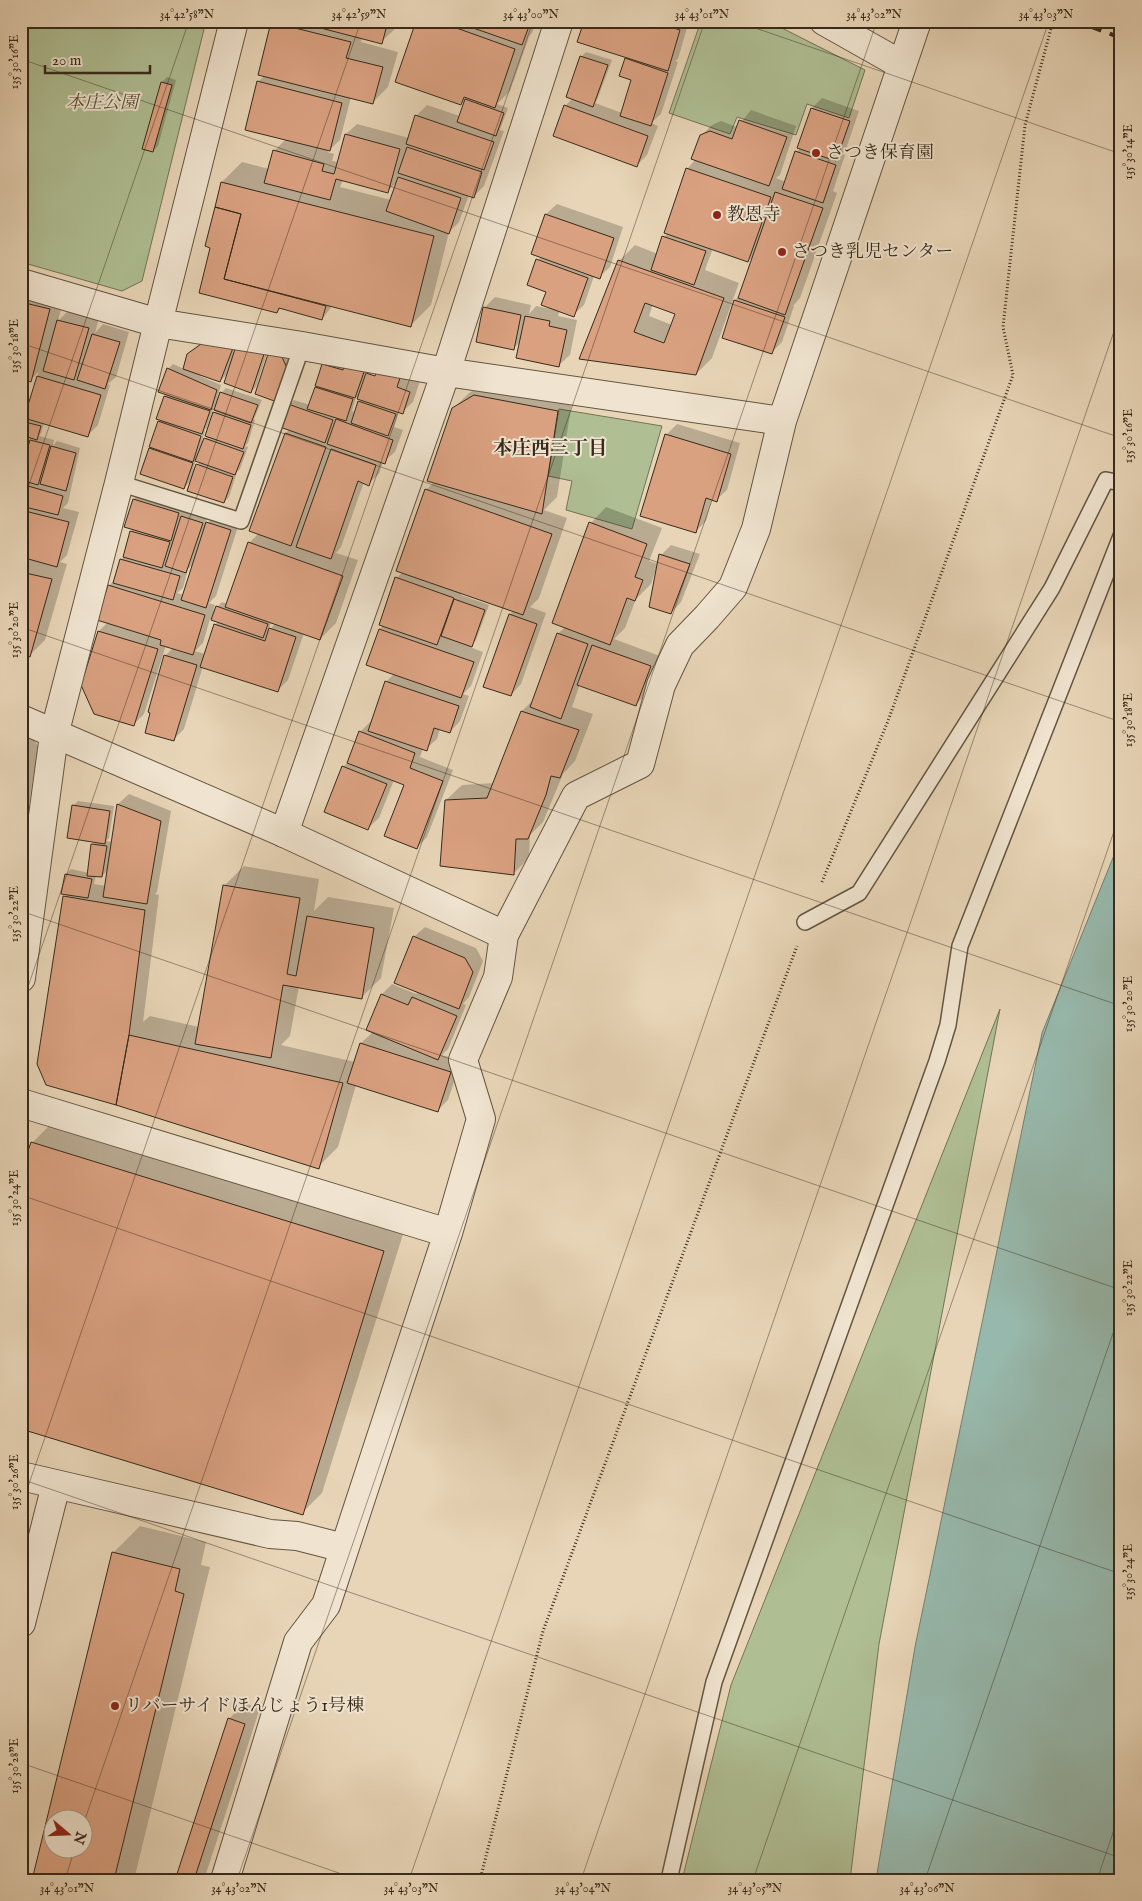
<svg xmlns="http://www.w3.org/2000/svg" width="1142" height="1901" viewBox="0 0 1142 1901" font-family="'IM FELL English','Noto Serif JP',serif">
	<rect width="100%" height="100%" fill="#e8d5b7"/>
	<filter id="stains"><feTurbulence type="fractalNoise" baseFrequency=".004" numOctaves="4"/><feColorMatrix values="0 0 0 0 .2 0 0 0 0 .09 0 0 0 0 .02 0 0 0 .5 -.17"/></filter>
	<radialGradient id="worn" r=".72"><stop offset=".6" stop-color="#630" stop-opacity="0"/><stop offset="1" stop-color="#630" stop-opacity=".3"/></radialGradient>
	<path fill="#afbe93" stroke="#737456" d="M 21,21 L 206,21 L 142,281 L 122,291 L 21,262 Z
		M 701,21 L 768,21 L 865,70 L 849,118 L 807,104 L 796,135 L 737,117 L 730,134 L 669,113 Z
		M 559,409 L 662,426 L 632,529 L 566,510 L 572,481 L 548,476 Z
		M 1000,1009 L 879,1644 L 850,1880 L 682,1880 L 731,1685 Z"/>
	<path fill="#97b9ad" stroke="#718072" d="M 1121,838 L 1121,1880 L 876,1880 L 915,1647 L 1042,1033 Z"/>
	<path fill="#0003" fill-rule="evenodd" d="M 274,21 L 398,21 L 397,27 L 381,42 L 362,37 L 361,42 L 398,52 L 388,87 L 373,102 L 351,97 L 340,140 L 327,152 L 334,154 L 332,161 L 339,162 L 346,134 L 357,124 L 409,138 L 416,116 L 427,105 L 460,116 L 466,99 L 461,104 L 417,25 L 420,21 L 537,21 L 532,33 L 529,37 L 510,91 L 497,104 L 508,108 L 500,130 L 504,131 L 484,186 L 474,196 L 469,195 L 459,222 L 449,232 L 431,305 L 411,325 L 333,305 L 322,319 L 281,308 L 277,312 L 200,292 L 212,247 L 216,207 L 222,182 L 242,162 L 269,169 L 274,151 L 286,139 L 258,82 L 265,75 ZM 343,180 L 387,192 L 397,182 L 391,200 L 340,187 Z
		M 586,21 L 689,21 L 678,59 L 675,61 L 678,62 L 661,114 L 651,123 L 658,126 L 647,155 L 636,166 L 565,106 L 573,98 L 581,57 L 586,52 L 612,60 L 597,100 L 595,103 L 622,113 L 633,79 L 626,59 L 628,57 Z
		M 167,77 L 176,80 L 158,146 L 153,151 L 162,82 Z
		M 822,98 L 859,111 L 846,149 L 842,154 L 845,155 L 833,191 L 837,193 L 800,298 L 793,306 L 794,306 L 782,342 L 771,353 L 723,337 L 735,300 L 740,295 L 755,254 L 748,261 L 713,248 L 705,270 L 739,283 L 712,358 L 696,374 L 581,358 L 619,261 L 635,245 L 658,254 L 664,237 L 668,233 L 687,169 L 696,159 L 701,136 L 712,125 L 721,121 L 737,127 L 751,110 L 796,126 L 780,175 L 776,178 L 786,182 L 796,152 L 801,148 L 799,147 L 812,108 ZM 653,304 L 677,314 L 672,325 L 649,316 Z
		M 557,204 L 623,227 L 610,267 L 599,277 L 594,276 L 584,305 L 573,315 L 560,310 L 558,316 L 577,320 L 570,355 L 559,365 L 521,341 L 513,349 L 485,307 L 495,297 L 531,305 L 529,314 L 536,306 L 556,310 L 547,291 L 538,260 L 541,257 L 532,254 L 546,214 Z
		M 21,282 L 65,294 L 58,321 L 69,310 L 99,318 L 95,333 L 103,324 L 129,332 L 116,377 L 108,384 L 110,385 L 98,425 L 87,436 L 44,423 L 41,433 L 39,436 L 54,440 L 53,446 L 57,441 L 80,448 L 68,503 L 63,508 L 79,512 L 67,555 L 60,562 L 67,564 L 45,640 L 30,655 L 21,651 L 21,414 L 26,416 L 39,371 L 31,380 L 21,378 Z
		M 207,340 L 237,343 L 233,353 L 242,345 L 268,350 L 256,387 L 251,392 L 229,372 L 220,381 L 201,374 L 200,376 L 221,385 L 218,396 L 226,388 L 262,400 L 254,419 L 255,420 L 248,443 L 245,446 L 248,447 L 240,469 L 237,472 L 229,497 L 224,502 L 192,479 L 184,488 L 150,449 L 159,422 L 161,419 L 157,418 L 165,396 L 168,393 L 168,369 L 173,364 L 184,369 L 194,349 ZM 214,407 L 217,410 L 214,412 L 207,437 L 202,441 L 205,431 L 204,430 L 207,428 ZM 196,460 L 200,462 L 193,469 Z
		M 274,350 L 287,352 L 293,364 L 257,394 L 268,357 L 267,357 Z
		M 328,359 L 368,367 L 365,375 L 378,363 L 420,381 L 413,402 L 402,412 L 399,411 L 394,427 L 403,430 L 395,452 L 383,462 L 379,474 L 368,484 L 364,482 L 341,547 L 336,553 L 358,560 L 336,623 L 320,639 L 304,633 L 288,680 L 277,691 L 203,666 L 184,729 L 173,740 L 165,656 L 173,648 L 166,645 L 144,714 L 134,724 L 82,685 L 99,631 L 108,622 L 109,586 L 116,578 L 121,560 L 125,556 L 124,556 L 131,531 L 134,529 L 134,499 L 144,489 L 207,518 L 205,526 L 218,512 L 240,520 L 216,596 L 209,603 L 215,605 L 213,611 L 222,602 L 228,604 L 249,543 L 259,533 L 251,530 L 286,433 L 290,429 L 289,405 L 294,400 L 310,405 L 318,385 L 323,364 ZM 371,373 L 382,377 L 371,376 ZM 356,397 L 362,399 L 355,413 L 352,411 ZM 194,563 L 184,595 L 177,593 L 183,588 L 188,569 ZM 210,619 L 218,622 L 215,625 L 205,654 L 195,651 L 203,643 ZM 271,622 L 276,623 L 268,631 Z
		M 490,381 L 573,395 L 557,497 L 544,510 L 567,518 L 539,598 L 530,607 L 546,613 L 521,684 L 511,695 L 485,686 L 510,614 L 514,610 L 462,592 L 461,595 L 489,605 L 476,640 L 470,647 L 483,652 L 471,686 L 463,694 L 469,696 L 460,721 L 450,732 L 440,729 L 437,739 L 426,749 L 423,748 L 420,757 L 453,770 L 427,837 L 417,848 L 405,785 L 394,780 L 379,818 L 368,828 L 343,767 L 349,761 L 360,732 L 371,721 L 372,722 L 386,682 L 394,674 L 367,664 L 380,629 L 384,625 L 396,578 L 403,572 L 426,490 L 434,482 L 453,409 L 469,393 Z
		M 677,424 L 740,443 L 727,490 L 716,500 L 712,499 L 706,521 L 696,531 L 666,435 Z
		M 606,507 L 662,528 L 649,561 L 659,564 L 661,555 L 671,545 L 700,554 L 681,602 L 671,613 L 656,569 L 651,584 L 636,599 L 625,628 L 614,639 L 660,656 L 646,694 L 635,705 L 580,684 L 572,707 L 593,714 L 575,761 L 563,774 L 543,822 L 530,835 L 529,858 L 513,874 L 446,800 L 462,785 L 494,783 L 522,711 L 534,699 L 558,634 L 565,627 L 591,523 Z
		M 21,728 L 31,732 L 38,747 L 21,858 Z
		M 129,794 L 171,811 L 157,892 L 155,894 L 159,895 L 143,1022 L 150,1016 L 199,1027 L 224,886 L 244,866 L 319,879 L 314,911 L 328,897 L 394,908 L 381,978 L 361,998 L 299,986 L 290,1036 L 281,1045 L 355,1062 L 361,1043 L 373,1032 L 382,994 L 392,984 L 416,994 L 419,992 L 414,937 L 425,927 L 476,948 L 483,961 L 469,997 L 463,1004 L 466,1005 L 448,1049 L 442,1055 L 461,1061 L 448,1100 L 437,1111 L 356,1085 L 338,1147 L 318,1167 L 116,1104 L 64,897 L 67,894 L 66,874 L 71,869 L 89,873 L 92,844 L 96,841 L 73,806 L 78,801 L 114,806 L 109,838 L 106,841 L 113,842 L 118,804 ZM 109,869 L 106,886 L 94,884 L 96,875 L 102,876 Z
		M 52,1123 L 404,1231 L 322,1493 L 302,1513 L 32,1143 Z
		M 140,1526 L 206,1542 L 201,1565 L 210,1567 L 134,1880 L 33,1880 L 113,1553 ZM 52,1818 L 82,1818 L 82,1848 L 52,1848 Z
		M 244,1703 L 260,1708 L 204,1880 L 176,1880 L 229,1719 Z"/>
	<path fill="#daa181" stroke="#372a1a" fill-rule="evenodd" d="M 294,21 L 388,21 L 382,44 Z
		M 426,21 L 437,21 L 515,49 L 495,108 L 464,97 L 461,105 L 395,82 L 415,24 L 424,27 Z
		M 453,21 L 531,21 L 522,45 Z
		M 584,21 L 651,21 L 680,30 L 668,71 L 577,42 Z
		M 271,22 L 351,42 L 346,58 L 383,67 L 373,104 L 258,75 Z
		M 580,56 L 608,65 L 593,107 L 566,97 Z
		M 625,58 L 668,73 L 651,126 L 620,116 L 631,80 L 619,76 Z
		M 257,81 L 342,103 L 330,151 L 245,130 Z
		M 161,82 L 172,85 L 153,152 L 142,149 Z
		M 465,99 L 504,113 L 496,136 L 457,122 Z
		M 564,105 L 648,136 L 637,167 L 553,136 Z
		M 811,108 L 850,121 L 836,161 L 797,148 Z
		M 415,115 L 494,142 L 484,170 L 406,144 Z
		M 739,120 L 787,137 L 769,186 L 691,159 L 700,135 L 710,131 L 732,139 Z
		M 345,134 L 400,149 L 388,193 L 336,179 L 330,200 L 264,183 L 273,150 L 324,164 L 322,171 L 334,174 Z
		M 407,147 L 482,172 L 474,198 L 398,173 Z
		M 795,151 L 836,165 L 823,203 L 782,189 Z
		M 686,168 L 771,197 L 748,262 L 664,233 Z
		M 398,177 L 461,198 L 449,234 L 386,211 Z
		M 221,182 L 434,236 L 411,327 L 224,279 L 241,214 L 215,207 Z
		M 775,192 L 823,208 L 785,315 L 738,298 Z
		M 215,207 L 241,214 L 224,279 L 326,306 L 322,320 L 279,308 L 277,313 L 199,293 L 210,248 L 205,246 Z
		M 545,214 L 614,238 L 600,279 L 531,254 Z
		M 662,236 L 706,251 L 694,285 L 651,270 Z
		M 536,259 L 588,278 L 574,317 L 541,305 L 546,292 L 527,285 Z
		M 618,260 L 724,298 L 696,375 L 579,359 ZM 645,303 L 675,314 L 664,343 L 634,332 Z
		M 734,300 L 785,317 L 772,354 L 722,338 Z
		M 21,302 L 50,309 L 31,382 L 21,379 Z
		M 483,307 L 521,315 L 514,350 L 476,342 Z
		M 525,316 L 550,321 L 549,326 L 567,330 L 559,367 L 516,358 Z
		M 57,320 L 89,328 L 74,380 L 43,371 Z
		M 92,334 L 120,342 L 105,389 L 77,380 Z
		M 201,344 L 233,348 L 220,382 L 183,369 L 187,354 Z
		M 235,349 L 264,354 L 251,393 L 224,383 Z
		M 268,354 L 282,357 L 288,370 L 277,402 L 255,394 Z
		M 322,364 L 343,370 L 344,366 L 364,372 L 355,398 L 315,386 Z
		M 167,368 L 217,390 L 211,410 L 158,392 Z
		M 377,370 L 400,378 L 397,387 L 410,392 L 403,414 L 357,399 L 366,373 L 375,376 Z
		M 37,376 L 101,395 L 88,437 L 24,418 Z
		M 315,387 L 353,399 L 346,421 L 307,409 Z
		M 220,392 L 258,405 L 251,423 L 214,410 Z
		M 474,395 L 558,411 L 542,514 L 427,481 L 452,408 Z
		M 164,396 L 210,411 L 202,434 L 156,419 Z
		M 358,401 L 396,414 L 388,436 L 351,423 Z
		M 288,404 L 333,420 L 325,443 L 280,427 Z
		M 213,412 L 251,425 L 243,449 L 205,436 Z
		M 336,419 L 393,440 L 385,464 L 327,444 Z
		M 21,421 L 41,426 L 37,440 L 21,435 Z
		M 158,421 L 201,436 L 193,462 L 149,447 Z
		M 285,433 L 326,447 L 291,546 L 249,531 Z
		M 665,434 L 731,454 L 717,502 L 706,498 L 696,533 L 640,516 Z
		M 21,438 L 28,440 L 21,464 Z
		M 204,438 L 244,452 L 235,475 L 195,461 Z
		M 30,440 L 50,445 L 38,485 L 21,480 L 21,470 Z
		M 51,446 L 76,453 L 66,491 L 40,484 Z
		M 149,448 L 193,463 L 184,489 L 140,474 Z
		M 331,449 L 376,465 L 369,486 L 358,481 L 331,559 L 296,547 Z
		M 196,464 L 233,477 L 224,503 L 187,491 Z
		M 21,484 L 63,496 L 58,515 L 21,506 Z
		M 425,489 L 552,534 L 523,615 L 396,571 Z
		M 133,499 L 179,513 L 171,541 L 124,527 Z
		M 21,510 L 69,522 L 57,567 L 21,557 Z
		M 181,516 L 203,523 L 186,573 L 165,566 Z
		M 206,522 L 231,530 L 206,608 L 181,600 Z
		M 589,522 L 647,544 L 635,577 L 643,580 L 635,601 L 627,598 L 610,645 L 552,623 Z
		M 130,531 L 170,542 L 162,568 L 123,557 Z
		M 248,542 L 343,576 L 320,640 L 225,607 Z
		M 659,554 L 690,564 L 671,614 L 649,607 Z
		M 120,559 L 180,576 L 173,600 L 113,583 Z
		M 21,572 L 52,579 L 30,657 L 21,653 Z
		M 395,577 L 454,598 L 437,645 L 379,625 Z
		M 108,585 L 205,615 L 193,655 L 160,645 L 161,640 L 97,620 Z
		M 454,599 L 485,610 L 472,647 L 441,636 Z
		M 216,606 L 268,624 L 263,638 L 211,620 Z
		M 509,614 L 537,624 L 511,696 L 483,687 Z
		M 214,624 L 265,641 L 269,628 L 296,637 L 278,692 L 200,667 Z
		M 379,629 L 474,662 L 461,698 L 366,665 Z
		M 98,631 L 158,649 L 134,726 L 94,714 L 81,685 Z
		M 557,633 L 588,644 L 561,719 L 530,707 Z
		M 592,645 L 651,666 L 636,706 L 577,685 Z
		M 164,655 L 197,665 L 174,741 L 145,733 L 150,713 L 148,712 Z
		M 385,681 L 459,706 L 450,733 L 434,728 L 427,751 L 368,731 Z
		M 521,711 L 579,730 L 560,778 L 551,776 L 546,795 L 528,839 L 516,839 L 514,875 L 440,866 L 445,800 L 487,798 Z
		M 359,731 L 415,753 L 410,768 L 443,781 L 417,849 L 384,836 L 404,785 L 347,763 Z
		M 342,766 L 387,784 L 368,830 L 324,812 Z
		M 117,804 L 161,821 L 147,904 L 103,897 Z
		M 72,805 L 110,811 L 105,844 L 67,838 Z
		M 91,844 L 107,846 L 102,877 L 87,876 Z
		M 65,874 L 92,879 L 88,898 L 61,894 Z
		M 223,885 L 300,898 L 287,974 L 296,976 L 307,916 L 374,928 L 362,999 L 283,985 L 271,1058 L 195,1044 Z
		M 63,896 L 145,910 L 129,1035 L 116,1105 L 46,1085 L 37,1064 Z
		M 413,936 L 465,958 L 473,972 L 459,1009 L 394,983 Z
		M 381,994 L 408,1005 L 412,997 L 457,1016 L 438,1060 L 366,1030 Z
		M 129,1035 L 343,1083 L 319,1169 L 116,1105 Z
		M 360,1043 L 451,1072 L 438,1112 L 347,1083 Z
		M 31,1142 L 384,1251 L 303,1515 L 21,1429 L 21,1172 Z
		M 112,1552 L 180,1569 L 175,1591 L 184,1594 L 114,1880 L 32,1880 ZM 52,1818 L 82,1818 L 82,1848 L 52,1848 Z
		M 228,1718 L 245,1724 L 194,1880 L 175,1880 Z"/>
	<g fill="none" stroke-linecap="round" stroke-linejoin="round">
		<defs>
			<path id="service" d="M 119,483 L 241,521 L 302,346
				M 805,922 L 859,893 L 1052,588 L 1106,480 L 1121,483
				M 669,1880 L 714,1682 L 937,1061 L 948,1025 L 960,946 L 1121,536"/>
			<path id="minor" d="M 824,21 L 902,65
				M 21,283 L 158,323 L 302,346 L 446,372 L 782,421
				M 284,833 L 446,372 L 559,21
				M 21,978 L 54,735 L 119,483 L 158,323 L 234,21
				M 21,1103 L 448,1233
				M 21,1476 L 270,1534 L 297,1536 L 344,1548
				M 21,1623 L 56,1485
				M 225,1880 L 298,1642 L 326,1605 L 448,1233 L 481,1119 L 463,1060 L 498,977 L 504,935 L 576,796 L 640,764 L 661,685 L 680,645 L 707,617 L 733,587 L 756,529 L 782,421 L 917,21"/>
			<path id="tertiary" d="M 21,719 L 284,833 L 504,935"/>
		</defs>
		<use href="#service" stroke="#635541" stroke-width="18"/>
		<use href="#minor" stroke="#635541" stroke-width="30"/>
		<use href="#tertiary" stroke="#635541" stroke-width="30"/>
		<path stroke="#372a1a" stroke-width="3" stroke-dasharray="1 2.5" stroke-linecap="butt" d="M 822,882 L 888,721 L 1013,375 L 1003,327 L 1025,125 L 1053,21
			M 480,1880 L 543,1631 L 797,946"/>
		<use href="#service" stroke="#f0e4d0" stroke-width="15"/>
		<use href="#minor" stroke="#f0e4d0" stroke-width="28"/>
		<use href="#tertiary" stroke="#f0e4d0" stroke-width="28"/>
		<path stroke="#372a1a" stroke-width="4" stroke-dasharray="9 9" stroke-linecap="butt" d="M 1076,21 L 1121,38"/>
	</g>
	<path fill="none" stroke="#372a1a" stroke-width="1" stroke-opacity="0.45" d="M 735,21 L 1121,154M 21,59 L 1121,438M 21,343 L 1121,722M 21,508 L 189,21M 21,627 L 1121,1006M 21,911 L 1121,1290M 21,1007 L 361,21M 21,1195 L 1121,1574M 21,1479 L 1121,1858M 21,1507 L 533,21M 21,1763 L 359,1880M 82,1828 L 705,21M 65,1880 L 75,1848M 237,1880 L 877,21M 409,1880 L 1049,21M 581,1880 L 1121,311M 753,1880 L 1121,811M 925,1880 L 1121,1310M 1097,1880 L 1121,1809"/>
	<g fill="#8f2418" stroke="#f0e4d0" stroke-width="2">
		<circle cx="816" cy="153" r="5"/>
		<circle cx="717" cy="215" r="5"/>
		<circle cx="782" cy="252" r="5"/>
		<circle cx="115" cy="1706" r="5"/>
	</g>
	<g text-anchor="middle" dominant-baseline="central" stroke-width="4" stroke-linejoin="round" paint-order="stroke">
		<g font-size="18" font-style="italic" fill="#554f38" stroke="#f0e4d0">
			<text x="102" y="103">本庄公園</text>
		</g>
		<g font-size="18" fill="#372a1a" stroke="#f0e4d0" text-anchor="start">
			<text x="826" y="153">さつき保育園</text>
			<text x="727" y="215">教恩寺</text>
			<text x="792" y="252">さつき乳児センター</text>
			<text x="125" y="1706">リバーサイドほんじょう1号棟</text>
		</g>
		<g font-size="19" font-weight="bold" fill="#372a1a" stroke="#f0e4d0">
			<text x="550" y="449">本庄西三丁目</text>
		</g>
	</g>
	<rect width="1142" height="1901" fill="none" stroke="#e8d5b7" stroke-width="55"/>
	<g transform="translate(68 1834) rotate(109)"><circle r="24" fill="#f0e4d0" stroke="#a69a87"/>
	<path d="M0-4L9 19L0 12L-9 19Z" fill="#8f2418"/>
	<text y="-8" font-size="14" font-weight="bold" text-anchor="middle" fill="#372a1a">N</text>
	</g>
	<path d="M45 65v8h105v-8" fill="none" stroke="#372a1a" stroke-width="2.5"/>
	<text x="52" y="65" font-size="15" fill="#372a1a" stroke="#f0e4d0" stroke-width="4" paint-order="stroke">20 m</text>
	<rect x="28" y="28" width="1086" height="1846" fill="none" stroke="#372a1a" stroke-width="2"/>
	<g font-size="12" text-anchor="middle" fill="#372a1a">
		<text x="187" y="18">34°42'58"N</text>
		<text x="359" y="18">34°42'59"N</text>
		<text x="531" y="18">34°43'00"N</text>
		<text x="702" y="18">34°43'01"N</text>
		<text x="874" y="18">34°43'02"N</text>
		<text x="1046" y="18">34°43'03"N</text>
		<text transform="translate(14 62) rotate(-90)" y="4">135°30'16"E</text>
		<text transform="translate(1128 152) rotate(-90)" y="4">135°30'14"E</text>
		<text transform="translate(14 346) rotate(-90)" y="4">135°30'18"E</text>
		<text transform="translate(1128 436) rotate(-90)" y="4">135°30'16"E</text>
		<text transform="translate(14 630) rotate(-90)" y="4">135°30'20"E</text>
		<text transform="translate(1128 720) rotate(-90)" y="4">135°30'18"E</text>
		<text transform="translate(14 914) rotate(-90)" y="4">135°30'22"E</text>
		<text transform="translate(1128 1004) rotate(-90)" y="4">135°30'20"E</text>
		<text transform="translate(14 1198) rotate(-90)" y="4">135°30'24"E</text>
		<text transform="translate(1128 1288) rotate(-90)" y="4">135°30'22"E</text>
		<text transform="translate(14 1482) rotate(-90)" y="4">135°30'26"E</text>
		<text transform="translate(1128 1572) rotate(-90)" y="4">135°30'24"E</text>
		<text transform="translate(14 1766) rotate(-90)" y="4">135°30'28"E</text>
		<text x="67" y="1892">34°43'01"N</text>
		<text x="239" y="1892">34°43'02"N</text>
		<text x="411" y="1892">34°43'03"N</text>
		<text x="583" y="1892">34°43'04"N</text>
		<text x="755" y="1892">34°43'05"N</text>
		<text x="927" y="1892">34°43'06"N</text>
	</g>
	<rect width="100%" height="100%" filter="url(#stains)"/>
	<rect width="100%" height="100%" fill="url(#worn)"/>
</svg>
